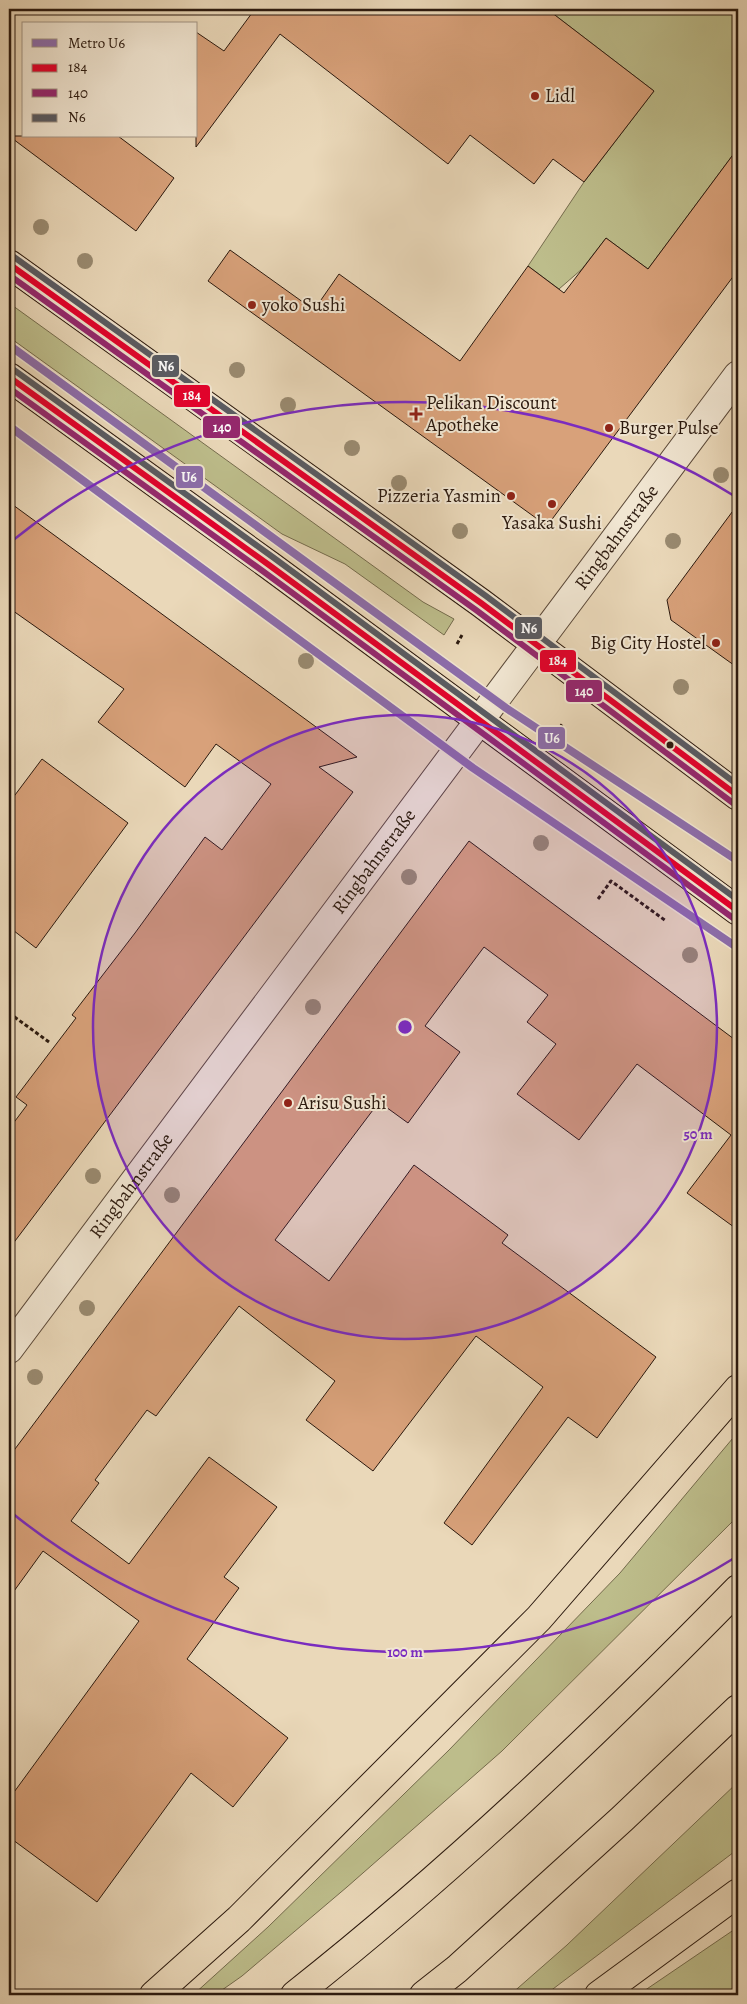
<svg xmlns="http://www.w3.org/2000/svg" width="747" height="2004" viewBox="0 0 747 2004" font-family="Alegreya,serif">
	<rect width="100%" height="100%" fill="#ead8b9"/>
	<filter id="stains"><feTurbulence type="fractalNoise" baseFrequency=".004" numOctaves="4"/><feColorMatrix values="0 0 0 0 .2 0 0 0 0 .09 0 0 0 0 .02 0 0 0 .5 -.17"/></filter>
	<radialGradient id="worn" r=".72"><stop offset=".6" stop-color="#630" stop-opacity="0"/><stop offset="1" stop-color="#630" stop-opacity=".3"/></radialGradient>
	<path fill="#bdbd8b" stroke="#746b4c" d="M 547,9 L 738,9 L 738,148 L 648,269 L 606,238 L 582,269 L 559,289 L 528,266 L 584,182 L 654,91 Z
		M 9,303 L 423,602 L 454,619 L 444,635 L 345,564 L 282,534 L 9,337 Z
		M 738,1432 L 738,1516 L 502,1751 L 347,1887 L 242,1976 L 215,1995 L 193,1995 L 268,1927 L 449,1750 L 620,1573 Z
		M 738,1782 L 738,1849 L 545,1995 L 510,1995 L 567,1945 Z
		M 738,1927 L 738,1989 L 728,1995 L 638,1995 Z"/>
	<path fill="#d8a17a" stroke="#2b190e" d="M 246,9 L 547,9 L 654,91 L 584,182 L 553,159 L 534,184 L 470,135 L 448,164 L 280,34 L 196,147 L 196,32 L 224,51 L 252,13 Z
		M 9,136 L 118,136 L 174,178 L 136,231 Z
		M 738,148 L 738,270 L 547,526 L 208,281 L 230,250 L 314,310 L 339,274 L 460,361 L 528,266 L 564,293 L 606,238 L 648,269 Z
		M 9,502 L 357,757 L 319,767 L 353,792 L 9,1249 L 9,1129 L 27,1105 L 16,1097 L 76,1018 L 72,1015 L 135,933 L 205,837 L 222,850 L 271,784 L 216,744 L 185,787 L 98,722 L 124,689 L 9,608 Z
		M 738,504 L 738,668 L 671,620 L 667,600 Z
		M 42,759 L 128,823 L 36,948 L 9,927 L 9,803 Z
		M 469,841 L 738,1042 L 738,1230 L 687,1193 L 731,1135 L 637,1064 L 579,1140 L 517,1094 L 556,1044 L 527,1022 L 548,995 L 484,947 L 425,1026 L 460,1052 L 408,1123 L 379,1102 L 275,1240 L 329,1281 L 414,1165 L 508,1235 L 502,1243 L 656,1357 L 597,1438 L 568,1417 L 472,1545 L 444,1523 L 543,1387 L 476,1336 L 373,1471 L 306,1420 L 335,1381 L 239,1306 L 156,1416 L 147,1410 L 95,1480 L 99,1483 L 71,1521 L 129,1564 L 209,1457 L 277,1507 L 224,1577 L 239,1588 L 187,1659 L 288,1738 L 233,1807 L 191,1773 L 97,1902 L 9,1837 L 9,1799 L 139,1621 L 43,1551 L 9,1598 L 9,1457 Z"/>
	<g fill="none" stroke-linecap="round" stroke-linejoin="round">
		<defs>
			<g id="street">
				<path id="s1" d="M 9,1349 L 738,375"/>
			</g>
			<path id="primary" d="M 9,264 L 481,603 L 738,796
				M 9,377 L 269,565 L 738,911"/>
			<path id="highway" d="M 154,1995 L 239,1919 L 539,1618 L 738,1389
				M 295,1995 C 452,1871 598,1732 738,1589
				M 424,1995 L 457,1969 L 622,1819 L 738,1709
				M 599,1995 L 738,1893"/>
		</defs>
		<use href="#street" stroke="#5b4939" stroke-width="30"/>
		<use href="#primary" stroke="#2b190e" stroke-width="30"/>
		<use href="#highway" stroke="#2b190e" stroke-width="30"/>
		<path stroke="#2b190e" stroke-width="3" stroke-dasharray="4 2.5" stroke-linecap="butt" d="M 457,644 L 462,635
			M 556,733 L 563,723
			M 598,899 L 611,881 L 666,921
			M 9,1013 L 49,1042"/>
		<use href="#street" stroke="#f1e6d2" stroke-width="28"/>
		<use href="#primary" stroke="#ead8b9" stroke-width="28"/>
		<use href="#highway" stroke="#ead8b9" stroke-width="28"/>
		<defs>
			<path id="bus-1" d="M 9,264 L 481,603 L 738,796
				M 9,377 L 269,565 L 738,911"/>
			<path id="bus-2" d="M 9,275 L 476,610 L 733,803
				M 9,388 L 264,572 L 733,918"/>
			<path id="bus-3" d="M 14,257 L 486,596 L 738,785
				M 14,370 L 274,558 L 738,900"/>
		</defs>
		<use href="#bus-1" stroke="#f1e6d2" stroke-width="10"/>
		<use href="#bus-2" stroke="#f1e6d2" stroke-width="10"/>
		<use href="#bus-3" stroke="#f1e6d2" stroke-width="10"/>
		<use href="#bus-1" stroke="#e4002b" stroke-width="6"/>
		<use href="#bus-2" stroke="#95276e" stroke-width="6"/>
		<use href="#bus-3" stroke="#595b62" stroke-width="6"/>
		<defs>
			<path id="metro-1" d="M 9,345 L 506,708 L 738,861
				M 9,426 L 473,768 L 738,948"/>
		</defs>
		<use href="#metro-1" stroke="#f1e6d2" stroke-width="11"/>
		<use href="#metro-1" stroke="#8c6dab" stroke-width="8"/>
	</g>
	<g fill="#998a70">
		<circle cx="41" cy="227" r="8"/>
		<circle cx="85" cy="261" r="8"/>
		<circle cx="237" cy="370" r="8"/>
		<circle cx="288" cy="405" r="8"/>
		<circle cx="352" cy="448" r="8"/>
		<circle cx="721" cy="475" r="8"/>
		<circle cx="399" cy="483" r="8"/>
		<circle cx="460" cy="531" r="8"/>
		<circle cx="673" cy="541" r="8"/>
		<circle cx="306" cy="661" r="8"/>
		<circle cx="681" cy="687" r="8"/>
		<circle cx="541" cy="843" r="8"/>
		<circle cx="409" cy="877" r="8"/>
		<circle cx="690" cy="955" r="8"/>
		<circle cx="313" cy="1007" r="8"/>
		<circle cx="93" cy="1176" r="8"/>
		<circle cx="172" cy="1195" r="8"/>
		<circle cx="87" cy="1308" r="8"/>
		<circle cx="35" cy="1377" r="8"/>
	</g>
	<circle cx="405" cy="1027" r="312" fill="#7b2cbf" fill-opacity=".12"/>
	<g fill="none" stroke="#7b2cbf" stroke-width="2.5">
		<circle cx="405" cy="1027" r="312"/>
		<path d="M736 1557A625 625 0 0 1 12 1513M12 541A625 625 0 0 1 736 497"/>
	</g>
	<g fill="#8f2418" stroke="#f1e6d2" stroke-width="2">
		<circle cx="535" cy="96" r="5"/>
		<circle cx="252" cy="305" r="5"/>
		<path d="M413.5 406.5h5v5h5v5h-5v5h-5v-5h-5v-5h5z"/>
		<circle cx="609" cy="428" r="5"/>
		<circle cx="511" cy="496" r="5"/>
		<circle cx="552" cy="504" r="5"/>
		<circle cx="716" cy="643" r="5"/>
		<circle cx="288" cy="1103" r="5"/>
	</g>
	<circle fill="#2b190e" stroke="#f1e6d2" stroke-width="2" cx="670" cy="745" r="4.5"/>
	<g text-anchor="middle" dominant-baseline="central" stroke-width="4" stroke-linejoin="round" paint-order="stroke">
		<g font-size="19" fill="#2b190e" stroke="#f1e6d2" text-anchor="start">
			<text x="545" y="96">Lidl</text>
			<text x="262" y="305">yoko Sushi</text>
			<text x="426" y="403">Pelikan Discount<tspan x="426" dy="22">Apotheke</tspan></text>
			<text x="619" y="428">Burger Pulse</text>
			<text x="501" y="496" text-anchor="end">Pizzeria Yasmin</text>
			<text x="552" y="523" text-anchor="middle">Yasaka Sushi</text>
			<text x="706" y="643" text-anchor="end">Big City Hostel</text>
			<text x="298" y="1103">Arisu Sushi</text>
		</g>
		<g font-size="19" fill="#2b190e" stroke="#f1e6d2">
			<text stroke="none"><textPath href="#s1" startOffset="1014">Ringbahnstraße</textPath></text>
			<text stroke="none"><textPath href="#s1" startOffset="609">Ringbahnstraße</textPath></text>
			<text stroke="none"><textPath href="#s1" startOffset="204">Ringbahnstraße</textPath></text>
		</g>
	</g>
	<circle cx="405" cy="1027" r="8" fill="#7b2cbf" stroke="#f1e6d2" stroke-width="2.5"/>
	<g font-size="15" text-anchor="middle" font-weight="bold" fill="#7b2cbf" stroke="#f1e6d2" stroke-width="4" stroke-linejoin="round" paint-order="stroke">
		<text x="698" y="1139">50 m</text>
		<text x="405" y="1657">100 m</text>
	</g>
	<g stroke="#f1e6d2" stroke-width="2">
		<rect x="151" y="354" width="29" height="24" rx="5" fill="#595b62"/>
		<rect x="173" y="384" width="38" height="24" rx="5" fill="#e4002b"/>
		<rect x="202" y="415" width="39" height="24" rx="5" fill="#95276e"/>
		<rect x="175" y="465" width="29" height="24" rx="5" fill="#8c6dab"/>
		<rect x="514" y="616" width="29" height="24" rx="5" fill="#595b62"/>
		<rect x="539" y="649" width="38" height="24" rx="5" fill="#e4002b"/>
		<rect x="565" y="679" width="38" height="24" rx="5" fill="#95276e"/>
		<rect x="537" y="726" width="29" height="24" rx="5" fill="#8c6dab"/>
	</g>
	<g font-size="14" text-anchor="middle" font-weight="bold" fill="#fff">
		<text x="166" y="371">N6</text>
		<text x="192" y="400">184</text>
		<text x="222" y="432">140</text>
		<text x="189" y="482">U6</text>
		<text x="529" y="633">N6</text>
		<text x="558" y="665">184</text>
		<text x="584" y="696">140</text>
		<text x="552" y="743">U6</text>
	</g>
	<rect width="747" height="2004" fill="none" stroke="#ead8b9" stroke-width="30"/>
	<rect x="10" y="10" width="727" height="1984" fill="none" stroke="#2b190e" stroke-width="2.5"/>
	<rect x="15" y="15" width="717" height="1974" fill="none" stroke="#2b190e"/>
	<rect x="22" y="22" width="175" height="115" fill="#f1e6d2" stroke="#a29484"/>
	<rect x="32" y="39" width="25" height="8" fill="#8c6dab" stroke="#a29484"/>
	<text x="68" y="48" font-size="15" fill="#2b190e">Metro U6</text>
	<rect x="32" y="64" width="25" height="8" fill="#e4002b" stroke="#a29484"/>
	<text x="68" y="72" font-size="15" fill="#2b190e">184</text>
	<rect x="32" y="89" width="25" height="8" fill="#95276e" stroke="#a29484"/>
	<text x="68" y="98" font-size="15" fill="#2b190e">140</text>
	<rect x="32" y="114" width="25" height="8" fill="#595b62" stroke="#a29484"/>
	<text x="68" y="122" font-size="15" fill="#2b190e">N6</text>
	<rect width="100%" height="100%" filter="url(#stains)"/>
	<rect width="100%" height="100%" fill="url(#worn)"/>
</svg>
